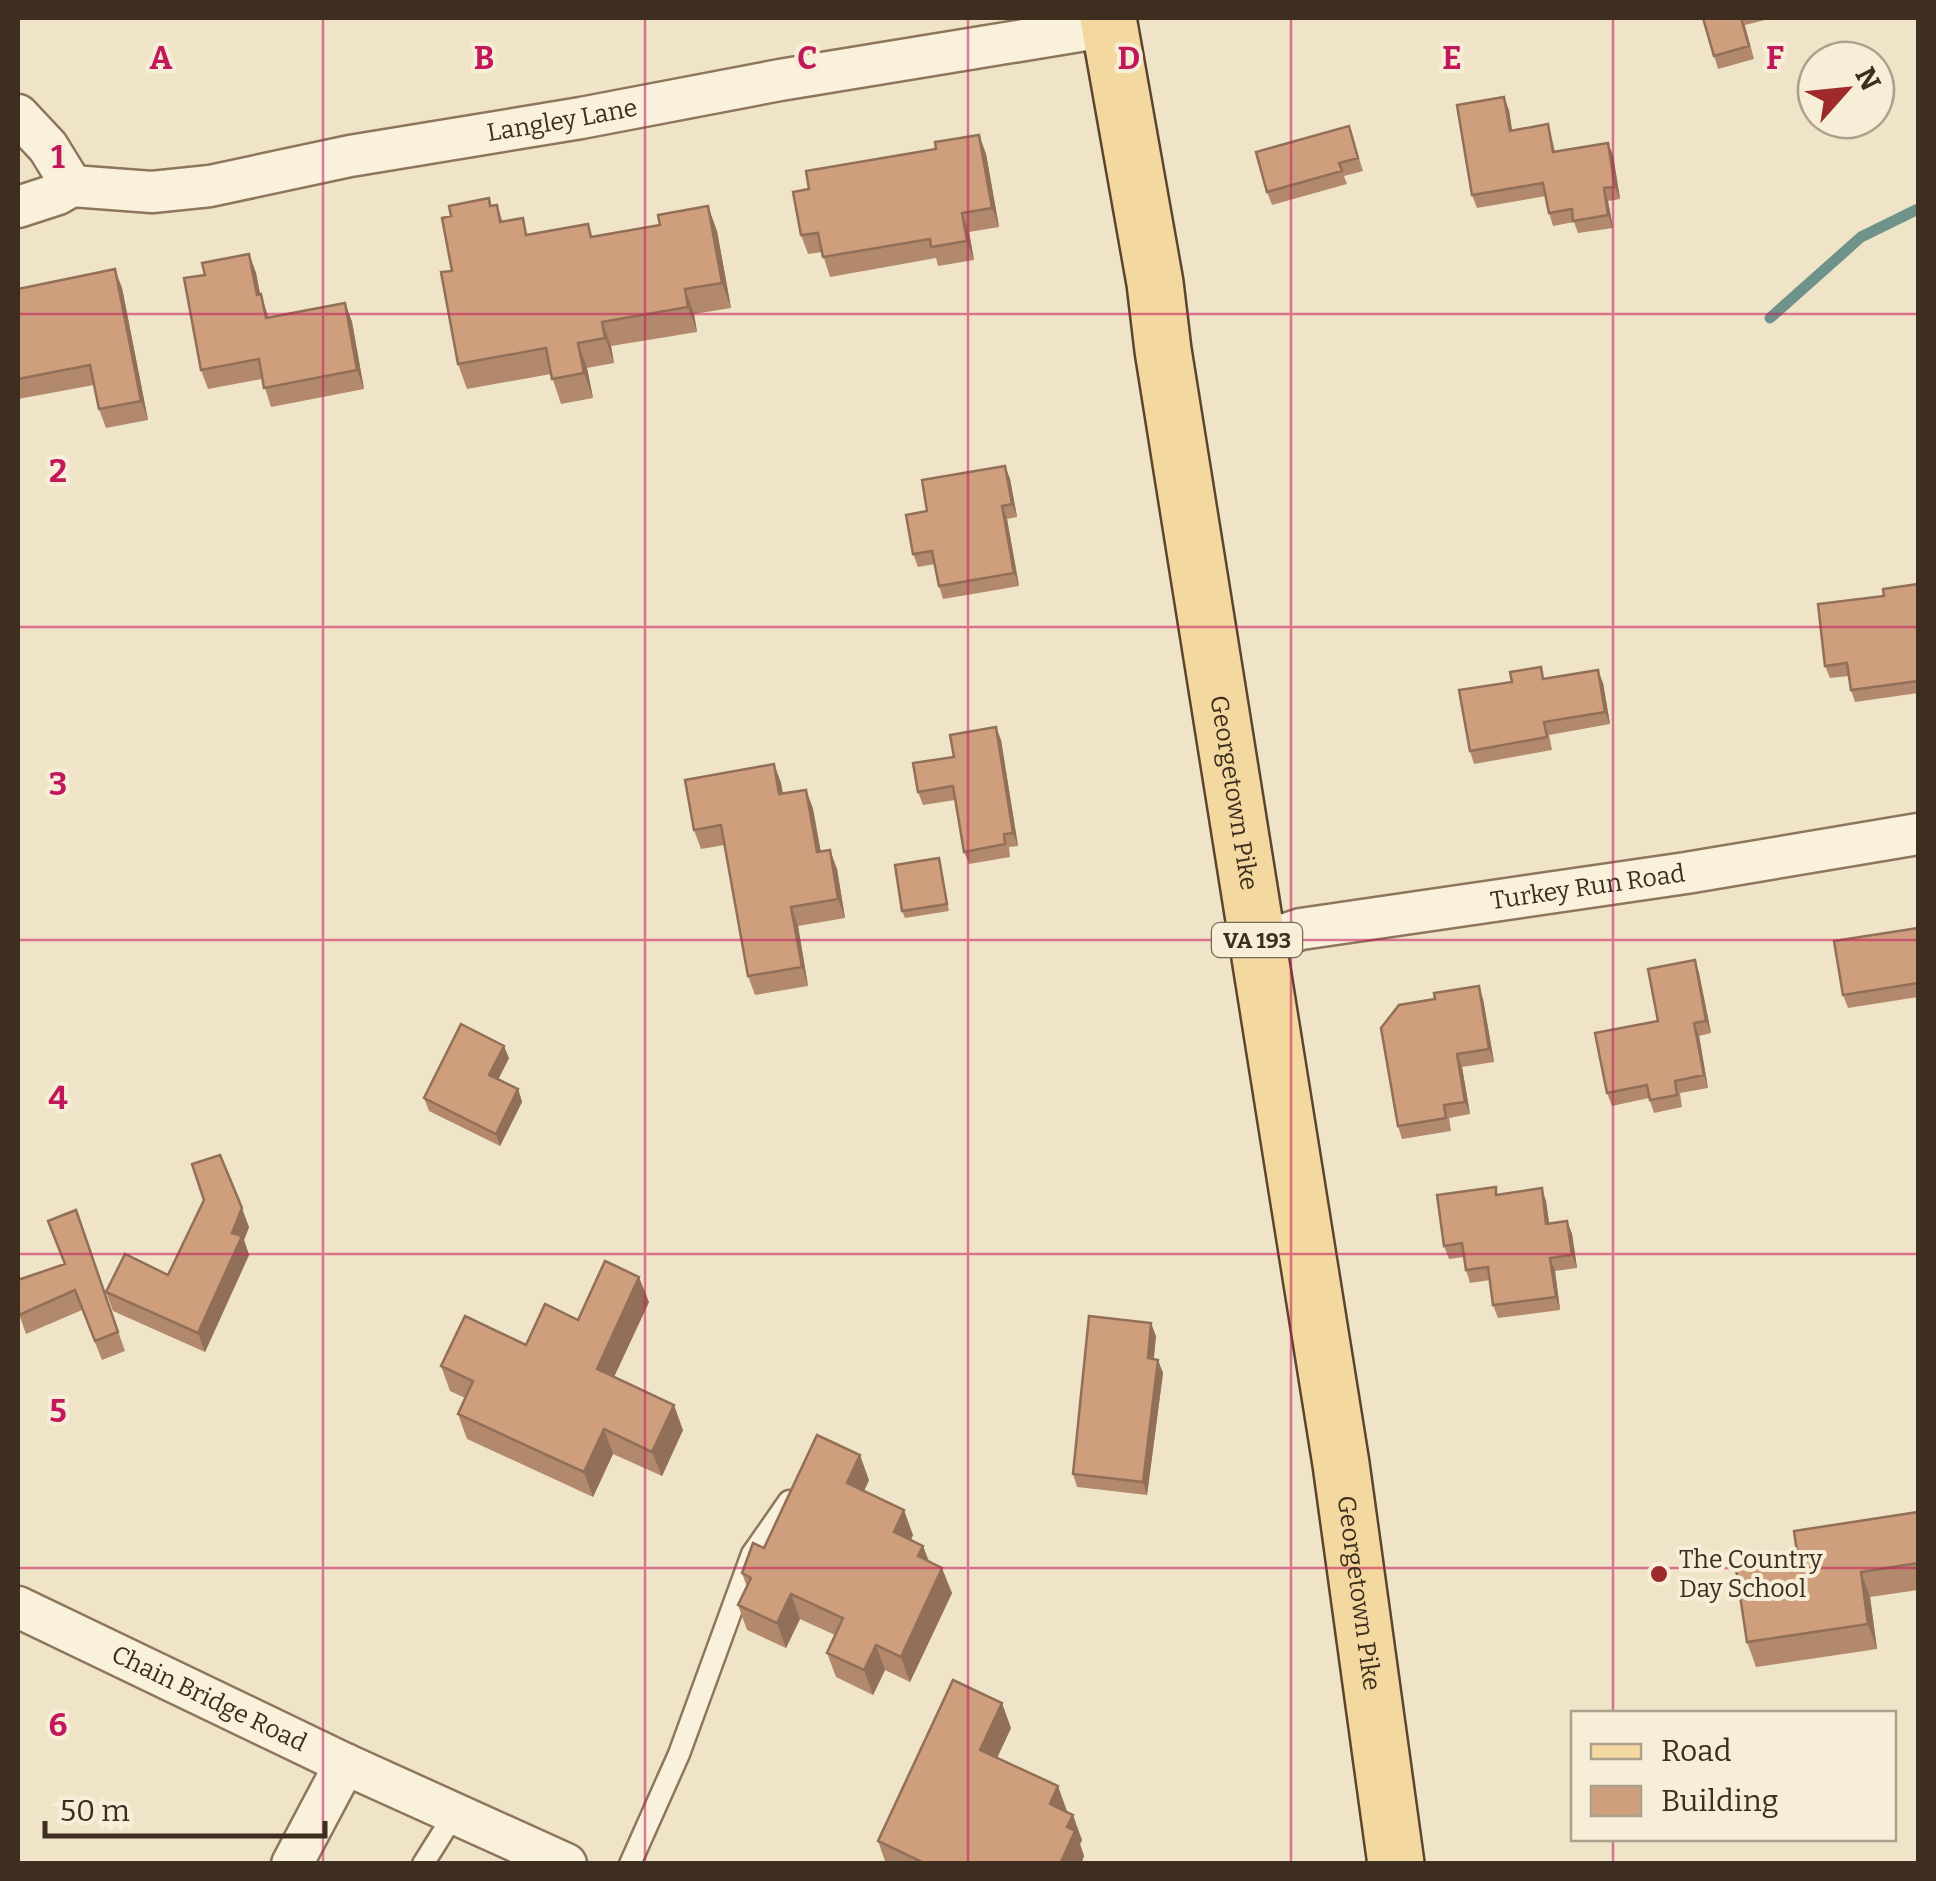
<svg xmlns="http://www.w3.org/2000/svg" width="1936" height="1881" viewBox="0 0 1936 1881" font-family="Bitter,serif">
	<rect width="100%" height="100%" fill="#f0e4c8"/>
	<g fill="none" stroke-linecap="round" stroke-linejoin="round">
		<path stroke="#6f938a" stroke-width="11" d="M 1770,318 L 1861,237 L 1918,209"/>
		<defs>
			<path id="service" d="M 423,1864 L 455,1813
				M 630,1864 L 679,1754 L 752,1554 L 789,1501"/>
			<g id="minor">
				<path d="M 18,115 L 48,147 L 72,186"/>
				<path id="s1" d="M 18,207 L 58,194 L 72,186 L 152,192 L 210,186 L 350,156 L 581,118 L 780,80 L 1110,26"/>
				<path id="s2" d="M 1258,943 L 1301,929 L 1686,873 L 1918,834"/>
				<path id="s3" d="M 18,1607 L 345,1764 L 566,1864"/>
				<path d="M 292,1864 L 345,1764"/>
			</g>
			<g id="primary">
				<path id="s4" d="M 1108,18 L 1155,283 L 1163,350 L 1341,1464 L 1396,1864"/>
			</g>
		</defs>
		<use href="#service" stroke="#8d765c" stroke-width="25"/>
		<use href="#minor" stroke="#8d765c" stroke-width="45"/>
		<use href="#primary" stroke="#5b4430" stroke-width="60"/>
		<use href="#service" stroke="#faf1dc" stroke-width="20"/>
		<use href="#minor" stroke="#faf1dc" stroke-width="40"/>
		<use href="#primary" stroke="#f3d9a0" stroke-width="55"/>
	</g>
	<path fill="#b2896c" d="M 1703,18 L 1773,18 L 1745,25 L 1754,59 L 1718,69 Z
		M 1509,110 L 1512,130 L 1548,124 L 1555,151 L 1608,143 L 1613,155 L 1620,199 L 1608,201 L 1613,228 L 1578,233 L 1574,222 L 1553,226 L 1549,213 L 1546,196 L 1477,208 L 1472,195 Z
		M 1349,126 L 1363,171 L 1344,176 L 1347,184 L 1272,205 L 1267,192 Z
		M 979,135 L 986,154 L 999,227 L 969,232 L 974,260 L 938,266 L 936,258 L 830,277 L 822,252 L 808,254 L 801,235 L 809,189 Z
		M 489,198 L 492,206 L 497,205 L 503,222 L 529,235 L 593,237 L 717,231 L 731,308 L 694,314 L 697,332 L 611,346 L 614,363 L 587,368 L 593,398 L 561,404 L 551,374 L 467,389 L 458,364 L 451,216 Z
		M 249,254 L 256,273 L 260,294 L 269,317 L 345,303 L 352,322 L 364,389 L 271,407 L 262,379 L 208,389 L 201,370 L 205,275 Z
		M 122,288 L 148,420 L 106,428 L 99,409 L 94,385 L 18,399 L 18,289 Z
		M 1005,466 L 1010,479 L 1017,517 L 1007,519 L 1019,586 L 943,599 L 939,586 L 935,564 L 918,567 L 913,554 L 927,511 Z
		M 1918,584 L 1918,693 L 1855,702 L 1851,690 L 1849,676 L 1830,678 L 1825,666 L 1884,596 Z
		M 1545,679 L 1603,683 L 1610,724 L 1549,735 L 1552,750 L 1474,764 L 1470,751 Z
		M 1001,740 L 1018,846 L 1009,847 L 1010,857 L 969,864 L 964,852 L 955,800 L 923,805 L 918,792 L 954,757 Z
		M 774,764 L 781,783 L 783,794 L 806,790 L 813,809 L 821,852 L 837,869 L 845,918 L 798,926 L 808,986 L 755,995 L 748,976 L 724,845 L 701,849 L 694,830 Z
		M 939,858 L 949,911 L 905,918 L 902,911 Z
		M 1918,928 L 1918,997 L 1848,1008 L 1843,995 Z
		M 1695,960 L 1699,973 L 1711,1033 L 1699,1036 L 1708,1088 L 1680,1093 L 1682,1107 L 1654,1113 L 1649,1098 L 1612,1106 L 1607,1093 L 1658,1021 Z
		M 1483,999 L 1494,1062 L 1462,1067 L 1470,1114 L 1449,1118 L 1451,1131 L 1402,1139 L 1398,1126 Z
		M 509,1058 L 498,1079 L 518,1089 L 522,1102 L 500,1146 L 429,1111 L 424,1098 Z
		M 1498,1195 L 1546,1201 L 1549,1223 L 1567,1221 L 1572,1234 L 1577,1268 L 1555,1271 L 1560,1310 L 1498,1318 L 1493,1305 L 1490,1280 L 1470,1283 L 1466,1270 L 1464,1257 L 1449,1259 L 1444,1246 Z
		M 204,1200 L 249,1227 L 244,1240 L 249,1255 L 205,1352 L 113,1311 L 106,1292 L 168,1275 Z
		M 76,1210 L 125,1351 L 102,1360 L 82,1310 L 26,1334 L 18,1311 L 64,1264 Z
		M 649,1302 L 614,1377 L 683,1430 L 662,1476 L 613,1454 L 593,1497 L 467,1439 L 458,1414 L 465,1398 L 450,1391 L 441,1366 L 526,1345 L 578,1320 Z
		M 1156,1336 L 1154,1359 L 1163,1373 L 1147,1495 L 1077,1487 L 1073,1474 Z
		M 869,1480 L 864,1491 L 913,1535 L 911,1540 L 923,1546 L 929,1561 L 952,1593 L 910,1682 L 885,1670 L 873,1695 L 836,1677 L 827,1653 L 835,1635 L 800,1619 L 786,1648 L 747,1630 L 738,1605 L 747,1587 L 742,1573 L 764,1548 Z
		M 1918,1512 L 1918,1590 L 1870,1597 L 1877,1649 L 1756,1667 L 1747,1642 L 1798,1559 Z
		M 1011,1728 L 997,1758 L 1067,1811 L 1082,1840 L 1080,1844 L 1084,1856 L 1081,1864 L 886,1864 L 878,1841 Z"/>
	<path fill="#916f58" d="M 1504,97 L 1509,110 L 1514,144 L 1510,131 Z
		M 979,135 L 986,154 L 999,227 L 992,208 Z
		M 1608,143 L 1613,155 L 1620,199 L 1615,187 Z
		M 1604,188 L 1608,201 L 1613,228 L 1608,215 Z
		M 708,206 L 717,231 L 731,308 L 722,283 Z
		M 962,213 L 969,232 L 974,260 L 967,241 Z
		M 249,254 L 256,273 L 264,314 L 257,295 Z
		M 115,269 L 122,288 L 148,420 L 141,401 Z
		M 685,289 L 694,314 L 697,332 L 688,307 Z
		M 345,303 L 352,322 L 364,389 L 357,370 Z
		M 602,322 L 611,346 L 614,363 L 605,338 Z
		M 578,343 L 587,368 L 593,398 L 584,373 Z
		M 1005,466 L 1010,479 L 1017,517 L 1012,504 Z
		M 1002,506 L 1007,519 L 1019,586 L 1014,573 Z
		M 1598,670 L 1603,683 L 1610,724 L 1605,712 Z
		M 996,727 L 1001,740 L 1018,846 L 1013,833 Z
		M 774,764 L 781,783 L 786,814 L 779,794 Z
		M 806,790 L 813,809 L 824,871 L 817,852 Z
		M 830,850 L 837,869 L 845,918 L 838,899 Z
		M 791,907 L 798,926 L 808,986 L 802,967 Z
		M 1695,960 L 1699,973 L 1711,1033 L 1706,1021 Z
		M 1479,986 L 1483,999 L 1494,1062 L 1489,1049 Z
		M 1694,1023 L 1699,1036 L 1708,1088 L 1704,1075 Z
		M 504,1046 L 509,1058 L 494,1088 L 489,1075 Z
		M 1457,1054 L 1462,1067 L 1470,1114 L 1465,1102 Z
		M 518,1089 L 522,1102 L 500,1146 L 496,1134 Z
		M 1542,1188 L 1546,1201 L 1551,1237 L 1546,1224 Z
		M 242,1208 L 249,1227 L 244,1240 L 249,1255 L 205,1352 L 198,1333 Z
		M 1567,1221 L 1572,1234 L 1577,1268 L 1572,1255 Z
		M 1550,1258 L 1555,1271 L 1560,1310 L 1556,1297 Z
		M 639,1277 L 649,1302 L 606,1394 L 597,1369 Z
		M 1151,1323 L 1156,1336 L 1152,1371 L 1148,1358 Z
		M 1158,1360 L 1163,1373 L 1147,1495 L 1143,1482 Z
		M 674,1405 L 683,1430 L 662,1476 L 652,1452 Z
		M 604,1429 L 613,1454 L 593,1497 L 584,1472 Z
		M 860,1455 L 869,1480 L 856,1508 L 847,1483 Z
		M 904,1510 L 913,1535 L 903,1557 L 894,1532 Z
		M 923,1546 L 932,1571 L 918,1556 Z
		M 942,1568 L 952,1593 L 910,1682 L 901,1657 Z
		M 1861,1572 L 1870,1597 L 1877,1649 L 1868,1624 Z
		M 791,1594 L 800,1619 L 786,1648 L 777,1623 Z
		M 876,1645 L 885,1670 L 873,1695 L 864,1670 Z
		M 1002,1703 L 1011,1728 L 989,1775 L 980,1750 Z
		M 1058,1786 L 1067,1811 L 1059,1829 L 1050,1804 Z
		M 1073,1815 L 1082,1840 L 1080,1844 L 1084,1856 L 1081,1864 L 1060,1864 L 1067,1827 Z"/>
	<path fill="#cf9f7d" stroke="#916f58" stroke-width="2.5" d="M 1703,18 L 1741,18 L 1749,46 L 1714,56 Z
		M 1504,97 L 1510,131 L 1548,124 L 1553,152 L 1608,143 L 1615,187 L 1604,188 L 1608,215 L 1573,221 L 1572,209 L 1549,213 L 1543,183 L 1472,195 L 1457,105 Z
		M 1349,126 L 1358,158 L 1339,163 L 1342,171 L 1267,192 L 1256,152 Z
		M 979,135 L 992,208 L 962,213 L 967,241 L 931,247 L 930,239 L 823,257 L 818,233 L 801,235 L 793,192 L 809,189 L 806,171 L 936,149 L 935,142 Z
		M 489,198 L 490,206 L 497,205 L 500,222 L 523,218 L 526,235 L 588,224 L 591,237 L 660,225 L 658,215 L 708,206 L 722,283 L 685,289 L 688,307 L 602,322 L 605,338 L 578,343 L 584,373 L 552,379 L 546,348 L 458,364 L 441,272 L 452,271 L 442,218 L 451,216 L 449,206 Z
		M 249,254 L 257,295 L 261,294 L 266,318 L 345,303 L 357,370 L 264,388 L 259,359 L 201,370 L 184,278 L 205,275 L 202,263 Z
		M 115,269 L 141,401 L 99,409 L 90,365 L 18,379 L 18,289 Z
		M 1005,466 L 1012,504 L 1002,506 L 1014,573 L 939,586 L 932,551 L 913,554 L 906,515 L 927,511 L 922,480 Z
		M 1918,584 L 1918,681 L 1851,690 L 1847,663 L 1825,666 L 1818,604 L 1884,596 L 1883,589 Z
		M 1541,667 L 1543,679 L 1598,670 L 1605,712 L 1544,722 L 1547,737 L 1470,751 L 1459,690 L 1512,682 L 1510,672 Z
		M 996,727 L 1013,833 L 1004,834 L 1005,844 L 964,852 L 953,786 L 918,792 L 913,763 L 954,757 L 950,735 Z
		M 774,764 L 779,794 L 806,790 L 817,852 L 830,850 L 838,899 L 791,907 L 802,967 L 748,976 L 721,825 L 694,830 L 685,780 Z
		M 939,858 L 947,904 L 902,911 L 895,865 Z
		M 1918,928 L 1918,983 L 1843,995 L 1834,941 Z
		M 1695,960 L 1706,1021 L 1694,1023 L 1704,1075 L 1675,1081 L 1677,1095 L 1650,1100 L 1647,1085 L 1607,1093 L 1595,1033 L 1658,1021 L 1648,969 Z
		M 1479,986 L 1489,1049 L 1457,1054 L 1465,1102 L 1444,1105 L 1446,1118 L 1398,1126 L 1381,1028 L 1399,1005 L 1435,999 L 1434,993 Z
		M 461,1024 L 504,1046 L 489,1075 L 518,1089 L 496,1134 L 424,1098 Z
		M 220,1155 L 242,1208 L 232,1233 L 242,1236 L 198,1333 L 106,1292 L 125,1254 L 168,1275 L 204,1200 L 192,1164 Z
		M 1496,1187 L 1496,1195 L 1542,1188 L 1546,1224 L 1567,1221 L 1572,1255 L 1550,1258 L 1556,1297 L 1493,1305 L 1488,1267 L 1466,1270 L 1462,1243 L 1444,1246 L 1437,1195 Z
		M 76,1210 L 118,1332 L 95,1341 L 75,1290 L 19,1315 L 18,1311 L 18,1280 L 65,1264 L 48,1221 Z
		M 605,1261 L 639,1277 L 597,1369 L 674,1405 L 652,1452 L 604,1429 L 584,1472 L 458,1414 L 473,1381 L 441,1366 L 465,1316 L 526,1345 L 545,1304 L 578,1320 Z
		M 1089,1316 L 1151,1323 L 1148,1358 L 1158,1360 L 1143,1482 L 1073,1474 Z
		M 817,1435 L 860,1455 L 847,1483 L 904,1510 L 894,1532 L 923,1546 L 918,1556 L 942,1568 L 901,1657 L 876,1645 L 864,1670 L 827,1653 L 843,1618 L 791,1594 L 777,1623 L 738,1605 L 751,1578 L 742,1573 L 753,1543 L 764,1548 Z
		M 1918,1512 L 1918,1563 L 1861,1572 L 1868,1624 L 1747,1642 L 1736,1569 L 1798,1559 L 1794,1531 Z
		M 953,1680 L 1002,1703 L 980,1750 L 1058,1786 L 1050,1804 L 1073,1815 L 1067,1827 L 1075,1831 L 1060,1864 L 926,1864 L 878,1841 Z"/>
	<path fill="none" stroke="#c2185b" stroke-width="2.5" stroke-opacity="0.55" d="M 323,18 L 323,1864M 645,18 L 645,1864M 968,18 L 968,1864M 1291,18 L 1291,1864M 1613,18 L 1613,1714M 18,314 L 1918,314M 18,627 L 1918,627M 18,940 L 1918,940M 18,1254 L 1918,1254M 18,1568 L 1918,1568M 1613,1838 L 1613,1864"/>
	<circle fill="#9e2a2b" stroke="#f7eed8" stroke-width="4" cx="1659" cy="1574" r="10"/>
	<g text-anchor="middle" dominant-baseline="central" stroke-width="8" stroke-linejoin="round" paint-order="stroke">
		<rect fill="#f7eed8" stroke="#756857" stroke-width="2.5" x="1212" y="923" width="90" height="34" rx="8"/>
		<g font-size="22" font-weight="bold" fill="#3d2e20">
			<text x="1257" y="940">VA 193</text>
		</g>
		<g font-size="25" fill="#3d2e20" stroke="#f7eed8">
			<text stroke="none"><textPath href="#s1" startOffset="555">Langley Lane</textPath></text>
			<text stroke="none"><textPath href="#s4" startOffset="785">Georgetown Pike</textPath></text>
			<text stroke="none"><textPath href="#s2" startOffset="335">Turkey Run Road</textPath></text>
			<text stroke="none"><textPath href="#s4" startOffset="1595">Georgetown Pike</textPath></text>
			<text stroke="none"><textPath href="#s3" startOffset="212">Chain Bridge Road</textPath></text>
		</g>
		<g font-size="25" fill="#3d2e20" stroke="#f7eed8" text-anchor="start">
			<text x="1679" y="1560">The Country<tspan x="1679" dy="29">Day School</tspan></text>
		</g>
	</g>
	<g font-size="32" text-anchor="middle" font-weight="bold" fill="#c2185b" stroke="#f7eed8" stroke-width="8" stroke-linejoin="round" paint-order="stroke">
		<text x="161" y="69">A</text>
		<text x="484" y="69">B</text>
		<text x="807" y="69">C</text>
		<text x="1129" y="69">D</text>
		<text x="1452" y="69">E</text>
		<text x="1775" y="69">F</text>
		<text x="58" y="168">1</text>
		<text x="58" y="482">2</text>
		<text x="58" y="795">3</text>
		<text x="58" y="1109">4</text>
		<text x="58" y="1422">5</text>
		<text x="58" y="1736">6</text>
	</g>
	<rect width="1936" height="1881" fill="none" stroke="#3d2e20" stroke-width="40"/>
	<rect x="1571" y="1711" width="325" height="130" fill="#f7eed8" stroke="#ada18e" stroke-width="2.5"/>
	<rect x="1591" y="1744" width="50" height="15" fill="#f3d9a0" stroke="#ada18e" stroke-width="2.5"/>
	<text x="1661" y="1761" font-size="30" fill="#3d2e20">Road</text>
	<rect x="1591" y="1786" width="50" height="30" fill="#cf9f7d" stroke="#ada18e" stroke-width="2.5"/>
	<text x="1661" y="1811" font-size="30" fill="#3d2e20">Building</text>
	<g transform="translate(1846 90) rotate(63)"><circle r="48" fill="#f7eed8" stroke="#ada18e" stroke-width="2.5"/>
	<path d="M0-8L18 38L0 25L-18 38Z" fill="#9e2a2b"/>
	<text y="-15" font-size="28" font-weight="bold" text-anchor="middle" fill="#3d2e20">N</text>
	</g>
	<path d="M45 1821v15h280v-15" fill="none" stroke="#3d2e20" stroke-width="5"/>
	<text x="60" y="1821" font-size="30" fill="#3d2e20" stroke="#f7eed8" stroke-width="8" paint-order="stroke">50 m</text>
</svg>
